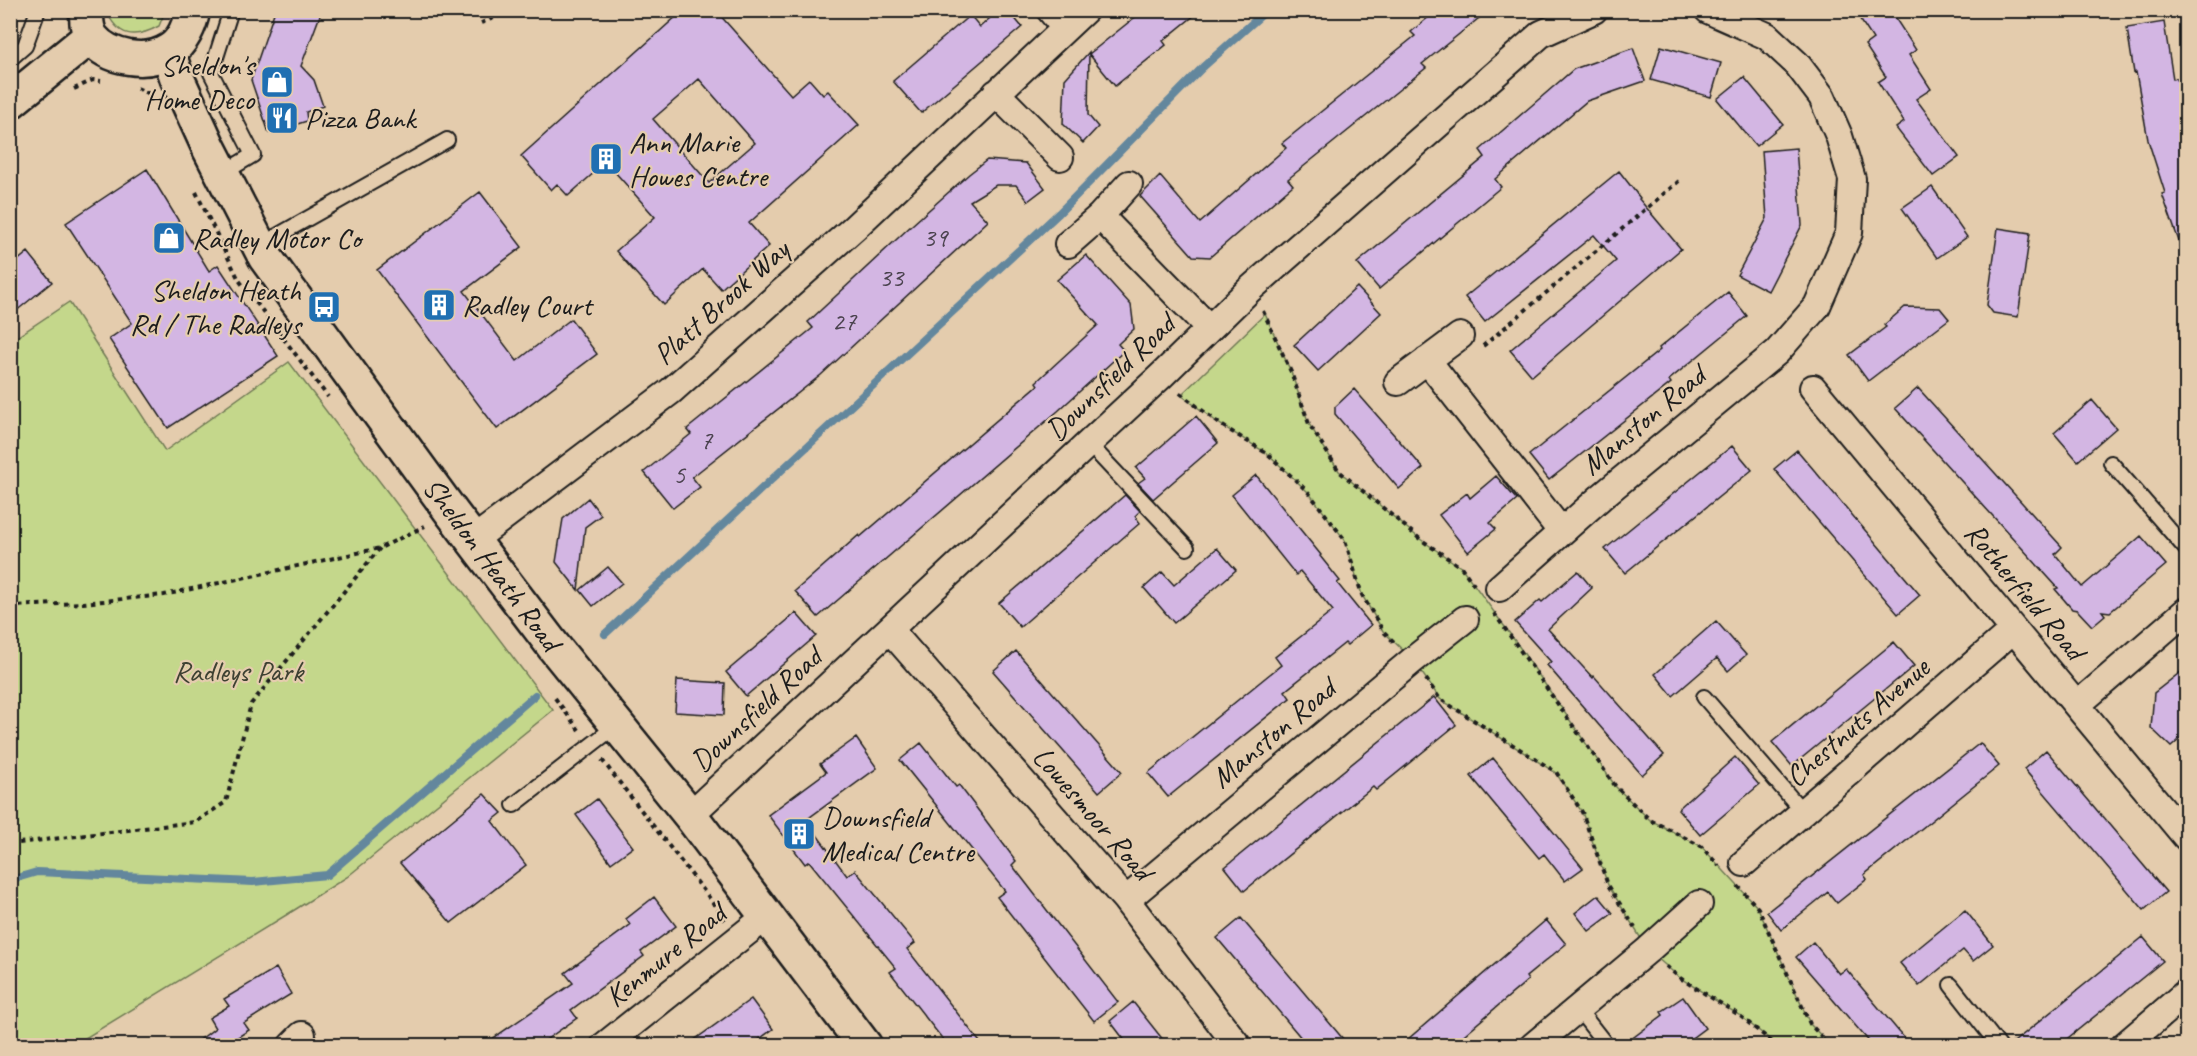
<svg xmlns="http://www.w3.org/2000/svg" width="2197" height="1056" viewBox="0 0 2197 1056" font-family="Caveat,sans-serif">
	<rect width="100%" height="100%" fill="#e4ccad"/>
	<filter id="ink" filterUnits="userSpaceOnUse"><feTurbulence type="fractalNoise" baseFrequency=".0167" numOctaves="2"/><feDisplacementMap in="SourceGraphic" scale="12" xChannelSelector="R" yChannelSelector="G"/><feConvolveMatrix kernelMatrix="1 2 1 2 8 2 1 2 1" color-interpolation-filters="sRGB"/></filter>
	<g filter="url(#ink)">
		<path fill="#c4d78b" stroke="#707a54" stroke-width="1.5" d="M 106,10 L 165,10 L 165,11 L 159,26 C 135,39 118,38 106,10 Z
			M 69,302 L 165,451 L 289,362 L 553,710 L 347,877 L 296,909 L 74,1045 L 11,1045 L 11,341 Z
			M 1265,314 L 1291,372 L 1309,424 L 1339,471 L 1420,539 L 1462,568 L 1518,645 L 1616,787 L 1650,820 L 1701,846 L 1758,908 L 1810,1024 L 1830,1045 L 1777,1045 L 1739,1015 L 1680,978 L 1648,950 L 1608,885 L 1582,812 L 1556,773 L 1440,699 L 1413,660 L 1383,631 L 1362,595 L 1345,540 L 1309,493 L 1268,454 L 1221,425 L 1181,395 Z"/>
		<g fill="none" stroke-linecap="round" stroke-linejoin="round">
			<path stroke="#63879d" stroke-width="8" d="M 605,634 L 1059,213 L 1203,67 L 1267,10
				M 10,880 L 37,872 L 253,882 L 327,875 L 535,695"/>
		</g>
		<path fill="#d3b6e3" stroke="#1c1c1c" stroke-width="1.5" fill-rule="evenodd" d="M 275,10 L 322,10 L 301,66 L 314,80 L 323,106 L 306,112 L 307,121 L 269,133 L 251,80 Z
			M 999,10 L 1008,10 L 1022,27 L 921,113 L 893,81 L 970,15 L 980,27 Z
			M 1144,10 L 1201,10 L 1163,41 L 1166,45 L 1115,86 L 1089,54 Z
			M 1437,10 L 1489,10 L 1422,64 L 1426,68 L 1288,179 L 1293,185 L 1210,257 L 1193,256 L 1140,196 L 1160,176 L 1200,223 L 1286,148 L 1282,143 L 1415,36 L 1411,32 Z
			M 1854,10 L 1890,10 L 1916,50 L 1909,55 L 1931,89 L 1916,99 L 1959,157 L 1933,176 L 1896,128 L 1904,122 L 1878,82 L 1886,77 L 1865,45 L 1873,39 Z
			M 718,13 L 791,95 L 809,79 L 823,95 L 828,91 L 859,125 L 749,223 L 769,246 L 721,289 L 703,269 L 664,305 L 616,251 L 655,217 L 606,162 L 568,196 L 557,184 L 551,190 L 521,156 L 678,15 ZM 699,79 L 755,143 L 709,183 L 653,119 Z
			M 2164,22 L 2173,79 L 2177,78 L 2187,133 L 2187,255 L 2184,255 L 2162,194 L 2165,193 L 2148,140 L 2136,72 L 2134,73 L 2127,28 Z
			M 1661,46 L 1721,63 L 1711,97 L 1651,80 Z
			M 1633,48 L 1645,81 L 1587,101 L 1495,179 L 1501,187 L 1379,289 L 1357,263 L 1485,157 L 1480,150 L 1574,69 Z
			M 1089,52 L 1088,115 L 1098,127 L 1083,143 L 1063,124 L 1065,79 Z
			M 1744,77 L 1783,124 L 1756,146 L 1717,99 Z
			M 1796,148 L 1802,225 L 1768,291 L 1737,275 L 1767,218 L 1762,151 Z
			M 987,160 L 1026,163 L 1045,188 L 1028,201 L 1016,185 L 996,185 L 970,201 L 988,221 L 821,375 L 692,477 L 700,487 L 673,508 L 644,472 L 691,434 L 687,429 L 813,328 L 808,322 L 912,225 L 969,174 Z
			M 147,169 L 209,271 L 218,265 L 278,356 L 168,428 L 109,339 L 132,323 L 66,223 Z
			M 1619,171 L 1640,198 L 1639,199 L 1681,249 L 1532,376 L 1510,350 L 1616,261 L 1594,235 L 1485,322 L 1465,297 Z
			M 1932,187 L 1967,237 L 1937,258 L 1902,208 Z
			M 480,192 L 522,247 L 464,291 L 517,361 L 571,319 L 597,354 L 497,429 L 377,270 Z
			M 1998,228 L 2030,233 L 2018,317 L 1993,313 L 1987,305 Z
			M 28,252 L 52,282 L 10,316 L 10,267 Z
			M 1086,255 L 1131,305 L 1134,329 L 1118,344 L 1124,351 L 1058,411 L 818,617 L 795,591 L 859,535 L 860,537 L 1038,385 L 1036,382 L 1098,325 L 1057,280 Z
			M 1357,287 L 1381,313 L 1318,371 L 1294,345 Z
			M 1728,292 L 1747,316 L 1669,380 L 1671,383 L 1549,480 L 1529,455 L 1660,350 L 1659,348 Z
			M 1905,307 L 1940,308 L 1949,319 L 1868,381 L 1849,355 L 1886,327 L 1884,325 Z
			M 1918,388 L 2062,547 L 2055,554 L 2082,587 L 2141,536 L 2166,565 L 2110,612 L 2102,611 L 2105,615 L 2092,626 L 2077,610 L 2072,609 L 2055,589 L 2058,588 L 1895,408 Z
			M 1354,389 L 1423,468 L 1399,489 L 1335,414 L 1335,407 Z
			M 2092,400 L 2116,428 L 2078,461 L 2054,433 Z
			M 1196,416 L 1218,443 L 1153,499 L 1138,483 L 1145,478 L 1136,468 Z
			M 1732,446 L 1752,470 L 1625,573 L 1605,549 Z
			M 1797,450 L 1920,595 L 1898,614 L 1774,469 Z
			M 1256,475 L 1321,555 L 1320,556 L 1340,581 L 1337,583 L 1371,625 L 1347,645 L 1345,643 L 1285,691 L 1290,698 L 1168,797 L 1148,773 L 1281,665 L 1275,657 L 1333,611 L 1300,571 L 1296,575 L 1232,495 Z
			M 1496,476 L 1517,500 L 1490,523 L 1496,529 L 1468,552 L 1439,515 L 1467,493 L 1470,498 Z
			M 1125,495 L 1140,511 L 1135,516 L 1140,523 L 1020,627 L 999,603 Z
			M 588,498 L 601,515 L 585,527 L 578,590 L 556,562 L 563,519 Z
			M 1217,548 L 1236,570 L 1174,623 L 1144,588 L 1162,572 L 1174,585 Z
			M 608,567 L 622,583 L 593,606 L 580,590 Z
			M 1578,571 L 1592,588 L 1548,629 L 1593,678 L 1594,676 L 1664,755 L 1642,775 L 1547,665 L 1551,662 L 1515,622 L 1540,600 L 1542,602 Z
			M 796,613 L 816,636 L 746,696 L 726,672 Z
			M 1716,621 L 1746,655 L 1728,671 L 1717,658 L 1673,696 L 1655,674 Z
			M 1894,642 L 1914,666 L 1792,766 L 1772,742 Z
			M 1016,651 L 1122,772 L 1099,792 L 993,671 Z
			M 2187,667 L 2187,733 L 2171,747 L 2151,728 L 2154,693 Z
			M 677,680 L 725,683 L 724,715 L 675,712 Z
			M 1434,697 L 1456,725 L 1376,790 L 1373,787 L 1244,891 L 1225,867 Z
			M 856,738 L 877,768 L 806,820 L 847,876 L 855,870 L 915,943 L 907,949 L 983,1046 L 948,1046 L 890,972 L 896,968 L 809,861 L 805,864 L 768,815 L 826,772 L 820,764 Z
			M 921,743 L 956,787 L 959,785 L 984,818 L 1016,861 L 1012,865 L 1118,1002 L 1094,1021 L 997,897 L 1005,891 L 900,760 Z
			M 1980,743 L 1999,766 L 1864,875 L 1867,879 L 1837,903 L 1828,892 L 1781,930 L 1767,912 Z
			M 2046,750 L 2166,892 L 2144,910 L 2024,769 Z
			M 1735,757 L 1759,785 L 1700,835 L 1678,809 Z
			M 1493,758 L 1583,868 L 1565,881 L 1544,854 L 1539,858 L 1471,776 Z
			M 484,794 L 502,813 L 492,821 L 526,865 L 451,923 L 400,863 Z
			M 597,799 L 633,847 L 611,863 L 576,815 Z
			M 1598,895 L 1613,913 L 1589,931 L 1575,913 Z
			M 654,897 L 676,926 L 641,952 L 644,956 L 571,1010 L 577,1018 L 537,1046 L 482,1046 L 573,983 L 565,973 L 630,925 L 626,919 Z
			M 1965,910 L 1993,945 L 1973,961 L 1963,950 L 1919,986 L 1900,963 Z
			M 1241,918 L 1349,1046 L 1308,1046 L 1217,938 Z
			M 1546,920 L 1566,944 L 1526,977 L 1528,980 L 1451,1046 L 1400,1046 Z
			M 2143,937 L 2163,961 L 2058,1046 L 2009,1046 Z
			M 1813,942 L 1839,974 L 1846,969 L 1911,1046 L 1873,1046 L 1796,957 Z
			M 276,968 L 291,994 L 244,1023 L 249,1030 L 224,1046 L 192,1046 L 215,1028 L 209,1018 L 229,1006 L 224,999 Z
			M 1683,997 L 1705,1028 L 1681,1046 L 1622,1046 L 1663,1015 L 1661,1012 Z
			M 751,999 L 773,1029 L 750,1046 L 686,1046 Z
			M 1133,1002 L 1168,1046 L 1129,1046 L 1110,1021 Z"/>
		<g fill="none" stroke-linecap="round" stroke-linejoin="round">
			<defs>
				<path id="lane" d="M 10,59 L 25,46 L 38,10
					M 223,173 L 253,155 L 211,73 L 231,10
					M 259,246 L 447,140
					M 1089,444 L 1187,548
					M 2111,463 L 2186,549
					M 1704,697 L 1803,812
					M 514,805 L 617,725
					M 1951,985 L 1999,1046
					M 1578,1009 L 1607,1046"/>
				<path id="street" d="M 1050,10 L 1065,28
					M 996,93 L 1060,157
					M 1100,216 L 1209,328
					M 1068,244 L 1100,216 L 1129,184
					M 1427,360 L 1561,531
					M 1398,382 L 1460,336
					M 1813,388 L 2186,837
					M 473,540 L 671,391 L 855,227 L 1085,10
					M 1499,588 L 1601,497 L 1777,352 L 1817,306 L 1849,233 L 1852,179 L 1839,136 L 1822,97 L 1797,64 L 1767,36 L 1708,10
					M 890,630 L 1126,900 L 1238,1046
					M 2077,705 L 2186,611
					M 690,815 L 1162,375 L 1249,290 L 1541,34 L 1594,10
					M 1744,863 L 2013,630
					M 1126,900 L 1413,660 L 1465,619
					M 291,1046 L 302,1035
					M 604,1046 L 767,916
					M 1533,1046 L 1648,950 L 1699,904
					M 2124,1046 L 2186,993"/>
				<path id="secondary" d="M 87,10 C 86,19 87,30 92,38 C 109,59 147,65 170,50 C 182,43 190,25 193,10
					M 168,52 L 177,78 L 209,148 L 265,257 L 452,513 L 554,647 L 690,815 L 865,1046
					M 10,102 L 91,36"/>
			</defs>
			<use href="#lane" stroke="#1c1c1c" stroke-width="18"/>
			<use href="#street" stroke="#1c1c1c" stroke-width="30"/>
			<use href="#secondary" stroke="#1c1c1c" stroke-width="38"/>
			<path stroke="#1c1c1c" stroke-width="4" stroke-dasharray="4.5 4.5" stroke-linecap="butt" d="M 481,23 L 514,10
				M 137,88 L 152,95
				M 74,89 L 93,80 L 101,81
				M 196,192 L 239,280 L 328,397
				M 1263,311 L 1291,372 L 1309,424 L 1339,471 L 1420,539 L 1462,568 L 1474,585
				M 1483,346 L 1679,181
				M 1180,393 L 1221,425 L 1268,454 L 1309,493 L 1345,540 L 1362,595 L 1383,631 L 1396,644
				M 10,606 L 83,603 L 164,595 L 380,548 L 425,526
				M 1494,613 L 1616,787 L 1650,820 L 1701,846 L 1719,866
				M 1426,679 L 1440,699 L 1556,772 L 1582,812 L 1608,885 L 1635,928
				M 555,698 L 579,730
				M 602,760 L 708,896 L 725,920
				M 10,844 L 195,822 L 226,802 L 251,704 L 380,548
				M 1738,886 L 1758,908 L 1810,1024 L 1830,1046
				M 1666,966 L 1680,978 L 1739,1015 L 1777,1046"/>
			<use href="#lane" stroke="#e4ccad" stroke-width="14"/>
			<use href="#street" stroke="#e4ccad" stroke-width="26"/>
			<use href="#secondary" stroke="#e4ccad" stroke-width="33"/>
		</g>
	</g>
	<defs>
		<symbol id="shop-square" viewBox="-11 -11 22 22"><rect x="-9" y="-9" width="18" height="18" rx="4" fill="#1f6fb2" stroke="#e4ccad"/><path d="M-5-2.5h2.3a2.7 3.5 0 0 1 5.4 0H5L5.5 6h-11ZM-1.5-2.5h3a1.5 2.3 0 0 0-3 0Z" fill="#fff"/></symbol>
		<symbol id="restaurant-square" viewBox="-11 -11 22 22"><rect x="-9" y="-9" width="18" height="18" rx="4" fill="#1f6fb2" stroke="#e4ccad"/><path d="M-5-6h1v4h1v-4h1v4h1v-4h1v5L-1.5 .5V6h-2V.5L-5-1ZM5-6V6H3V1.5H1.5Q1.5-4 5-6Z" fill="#fff"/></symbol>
		<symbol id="building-square" viewBox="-11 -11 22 22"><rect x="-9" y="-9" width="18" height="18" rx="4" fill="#1f6fb2" stroke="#e4ccad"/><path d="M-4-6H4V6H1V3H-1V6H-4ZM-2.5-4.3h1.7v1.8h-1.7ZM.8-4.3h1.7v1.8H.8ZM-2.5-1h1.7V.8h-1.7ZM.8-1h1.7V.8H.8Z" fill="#fff"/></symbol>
		<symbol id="bus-square" viewBox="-11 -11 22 22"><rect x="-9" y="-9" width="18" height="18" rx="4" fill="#1f6fb2" stroke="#e4ccad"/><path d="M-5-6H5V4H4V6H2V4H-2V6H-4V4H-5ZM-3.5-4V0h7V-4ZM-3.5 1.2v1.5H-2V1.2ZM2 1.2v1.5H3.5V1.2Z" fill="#fff"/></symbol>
	</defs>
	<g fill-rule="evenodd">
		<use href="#shop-square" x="258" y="63" width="38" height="38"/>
		<use href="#restaurant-square" x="263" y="99" width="38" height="38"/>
		<use href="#building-square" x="587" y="140" width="38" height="38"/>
		<use href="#shop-square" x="150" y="219" width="38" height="38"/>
		<use href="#building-square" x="420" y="286" width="38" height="38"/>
		<use href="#bus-square" x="305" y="288" width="38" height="38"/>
		<use href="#building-square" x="780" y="815" width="38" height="38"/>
	</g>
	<g text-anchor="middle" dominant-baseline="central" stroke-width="4.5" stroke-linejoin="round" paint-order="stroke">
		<g font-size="27" fill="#4a424e">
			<text x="935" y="237">39</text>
			<text x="891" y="277">33</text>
			<text x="844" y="321">27</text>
			<text x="706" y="440">7</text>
			<text x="679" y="474">5</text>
		</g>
		<g font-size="30" fill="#1c1c1c" stroke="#e4ccad" text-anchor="start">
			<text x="254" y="65" text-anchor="end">Sheldon's<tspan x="254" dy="34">Home Deco</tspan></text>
			<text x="305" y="118">Pizza Bank</text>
			<text x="629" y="142">Ann Marie<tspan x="629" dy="34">Howes Centre</tspan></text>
			<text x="192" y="238">Radley Motor Co</text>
			<text x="301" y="290" text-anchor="end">Sheldon Heath<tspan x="301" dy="34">Rd / The Radleys</tspan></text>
			<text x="462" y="305">Radley Court</text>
			<text x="822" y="817">Downsfield<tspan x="822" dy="34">Medical Centre</tspan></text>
		</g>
		<g font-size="30" fill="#1c1c1c" stroke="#e4ccad">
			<text transform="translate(721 302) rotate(-42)">Platt Brook Way</text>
			<text transform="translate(1110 377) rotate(-44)">Downsfield Road</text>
			<text transform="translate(1643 420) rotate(-40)">Manston Road</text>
			<text transform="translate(492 564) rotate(53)">Sheldon Heath Road</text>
			<text transform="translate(2025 591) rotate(50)">Rotherfield Road</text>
			<text transform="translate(756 709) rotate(-43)">Downsfield Road</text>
			<text transform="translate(1857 722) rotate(-41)">Chestnuts Avenue</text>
			<text transform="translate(1273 733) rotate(-40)">Manston Road</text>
			<text transform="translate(1093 813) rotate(49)">Lowesmoor Road</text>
			<text transform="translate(665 955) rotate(-39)">Kenmure Road</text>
		</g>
		<g font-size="30" fill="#3e4132" stroke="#e4ccad">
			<text x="238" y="671">Radleys Park</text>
		</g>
	</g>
	<rect width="2197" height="1056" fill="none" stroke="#e4ccad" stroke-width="36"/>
	<rect x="18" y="18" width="2161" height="1020" fill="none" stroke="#1c1c1c" stroke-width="2" filter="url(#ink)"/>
</svg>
